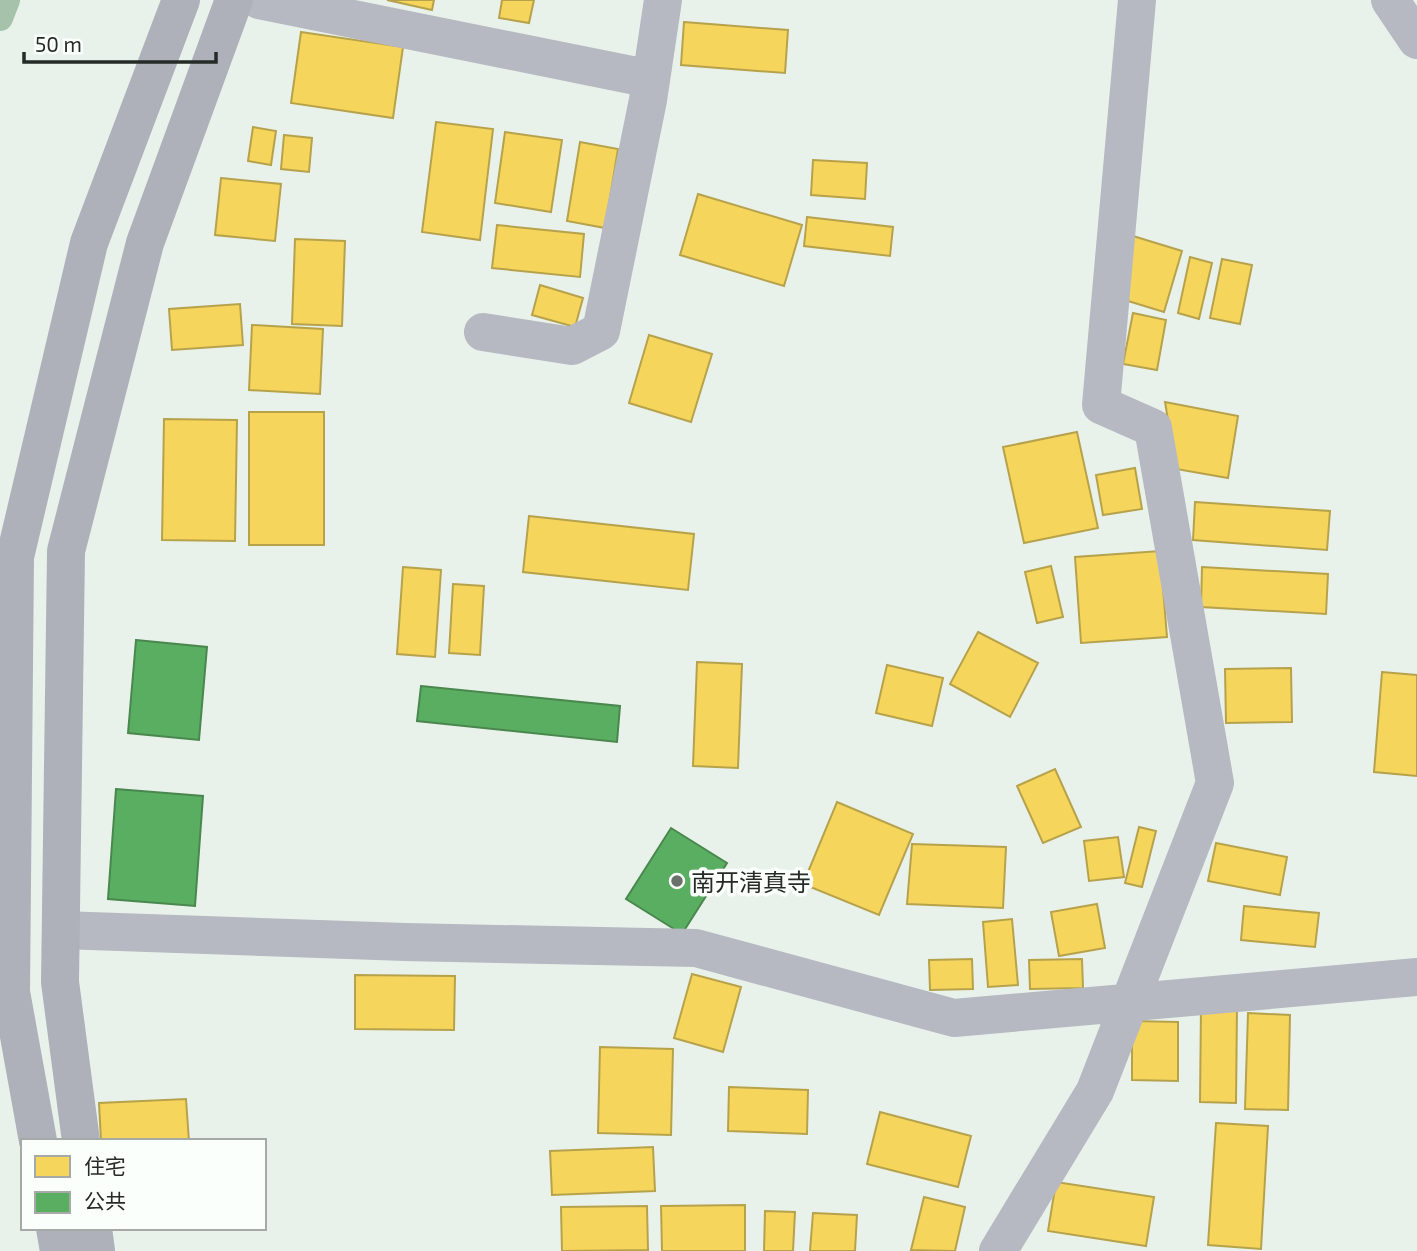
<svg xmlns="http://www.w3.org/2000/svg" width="1417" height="1251" viewBox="0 0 1417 1251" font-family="'Exo 2','Noto Sans SC',sans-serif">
	<rect width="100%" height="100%" fill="#e9f2ea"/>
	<path fill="#f6d55c" stroke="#b7a24c" stroke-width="2" d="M 387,0 L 434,0 L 432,10 Z
		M 502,0 L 534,0 L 529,23 L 499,18 Z
		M 684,22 L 788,30 L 785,73 L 681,65 Z
		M 301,32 L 403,47 L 393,118 L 291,103 Z
		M 436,122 L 493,129 L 480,240 L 422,232 Z
		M 253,127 L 276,131 L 271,165 L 248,161 Z
		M 505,132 L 562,140 L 551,212 L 495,203 Z
		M 284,135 L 312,138 L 309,172 L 281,169 Z
		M 580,142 L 618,149 L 605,228 L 567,221 Z
		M 813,160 L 867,163 L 865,199 L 811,195 Z
		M 221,178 L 281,184 L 275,241 L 215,235 Z
		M 698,194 L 802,225 L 784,286 L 680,255 Z
		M 807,217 L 893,227 L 890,256 L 804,246 Z
		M 497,225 L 584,234 L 580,277 L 492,268 Z
		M 1133,236 L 1182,251 L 1164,312 L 1115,297 Z
		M 295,239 L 345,241 L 342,326 L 292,324 Z
		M 1190,257 L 1212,263 L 1199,319 L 1178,313 Z
		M 1222,259 L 1252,265 L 1240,324 L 1210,318 Z
		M 540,285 L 583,298 L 575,327 L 532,315 Z
		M 240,304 L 243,345 L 172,350 L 169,309 Z
		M 1133,313 L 1166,320 L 1157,370 L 1123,364 Z
		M 252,325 L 323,329 L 320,394 L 249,390 Z
		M 649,335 L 712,354 L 691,422 L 629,403 Z
		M 1165,402 L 1238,416 L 1228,478 L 1176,469 Z
		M 249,412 L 324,412 L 324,545 L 249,545 Z
		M 164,419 L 237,420 L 235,541 L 162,540 Z
		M 1077,432 L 1098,528 L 1024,543 L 1003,447 Z
		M 1135,468 L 1142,509 L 1103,515 L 1096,475 Z
		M 1195,502 L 1330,511 L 1327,550 L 1193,540 Z
		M 529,516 L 694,534 L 688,590 L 523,572 Z
		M 1160,551 L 1167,637 L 1081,643 L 1075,557 Z
		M 1051,566 L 1063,617 L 1037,623 L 1025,572 Z
		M 403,567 L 441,570 L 435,657 L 397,654 Z
		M 1202,567 L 1328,574 L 1326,614 L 1201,607 Z
		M 453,584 L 484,586 L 480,655 L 449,653 Z
		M 978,632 L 1038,663 L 1010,717 L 950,684 Z
		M 697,662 L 742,664 L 738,768 L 693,766 Z
		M 887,665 L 943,678 L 932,726 L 876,713 Z
		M 1291,668 L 1292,722 L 1226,723 L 1225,669 Z
		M 1382,672 L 1417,675 L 1417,776 L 1374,772 Z
		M 1055,769 L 1081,827 L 1043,843 L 1017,786 Z
		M 837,802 L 913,834 L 879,915 L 803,884 Z
		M 1139,827 L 1156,831 L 1142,887 L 1125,883 Z
		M 1118,837 L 1124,877 L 1089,881 L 1084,841 Z
		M 1216,843 L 1287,857 L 1280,895 L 1208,881 Z
		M 912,844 L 1006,847 L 1003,908 L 907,904 Z
		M 1097,904 L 1105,948 L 1059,956 L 1051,912 Z
		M 1244,906 L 1319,913 L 1315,947 L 1241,940 Z
		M 1012,919 L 1018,985 L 988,987 L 983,922 Z
		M 972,959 L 973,989 L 930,990 L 929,960 Z
		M 1082,959 L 1083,988 L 1030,989 L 1029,960 Z
		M 692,974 L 741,987 L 723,1052 L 674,1038 Z
		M 355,975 L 455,976 L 454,1030 L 355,1029 Z
		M 1201,1007 L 1237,1007 L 1236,1103 L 1200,1102 Z
		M 1248,1013 L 1290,1015 L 1288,1110 L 1245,1109 Z
		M 1132,1021 L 1178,1022 L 1178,1081 L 1132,1080 Z
		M 600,1047 L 673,1049 L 671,1135 L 598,1133 Z
		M 729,1087 L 808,1090 L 807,1134 L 728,1131 Z
		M 186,1099 L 189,1141 L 101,1141 L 99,1103 Z
		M 880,1112 L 971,1136 L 958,1187 L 867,1164 Z
		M 1216,1123 L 1268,1126 L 1261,1249 L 1208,1245 Z
		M 653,1147 L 655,1191 L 552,1195 L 550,1151 Z
		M 1056,1182 L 1154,1197 L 1146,1246 L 1048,1231 Z
		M 924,1197 L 965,1207 L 955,1251 L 911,1250 Z
		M 745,1205 L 745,1251 L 662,1251 L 661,1206 Z
		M 647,1206 L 648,1250 L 562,1251 L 561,1207 Z
		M 765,1211 L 795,1212 L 793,1251 L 764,1251 Z
		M 813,1213 L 857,1215 L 855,1251 L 810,1251 Z"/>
	<path fill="#5aae61" stroke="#4a874f" stroke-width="2" d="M 136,640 L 207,647 L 199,740 L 128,733 Z
		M 421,686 L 620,706 L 617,742 L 417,721 Z
		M 116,789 L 203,796 L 195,906 L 108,899 Z
		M 671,828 L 727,863 L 682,934 L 626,899 Z"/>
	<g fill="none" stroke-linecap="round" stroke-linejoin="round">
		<path stroke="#a6c2aa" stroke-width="26" d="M 0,18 L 7,0"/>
		<path stroke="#b6b8c2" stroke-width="38" d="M 259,0 L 651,79
			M 1390,0 L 1417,40
			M 483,332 L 572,346 L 601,331 L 648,100 L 663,0
			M 61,930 L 405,942 L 696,948 L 954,1018 L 1417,977
			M 998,1251 L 1095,1091 L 1215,783 L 1153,428 L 1101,405 L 1137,0"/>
		<path stroke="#aeb1ba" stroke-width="38" d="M 38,1141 L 11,992 L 15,557 L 89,243 L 181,0
			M 81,1141 L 60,982 L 66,551 L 145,243 L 234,0
			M 55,1228 L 59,1251
			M 93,1228 L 96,1251"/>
	</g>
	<circle fill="#6a716b" stroke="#fbfffc" stroke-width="2.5" cx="677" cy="881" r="7"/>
	<g text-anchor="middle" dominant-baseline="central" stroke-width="7" stroke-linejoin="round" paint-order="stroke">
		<g font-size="24" fill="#252b26" stroke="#fbfffc" text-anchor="start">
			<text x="691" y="881">南开清真寺</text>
		</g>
	</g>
	<rect x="21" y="1139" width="245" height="91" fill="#fbfffc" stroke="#a5aaa6" stroke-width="2"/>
	<rect x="35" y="1156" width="35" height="21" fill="#f6d55c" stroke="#a5aaa6" stroke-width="2"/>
	<text x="84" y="1174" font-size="21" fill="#252b26">住宅</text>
	<rect x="35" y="1192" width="35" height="21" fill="#5aae61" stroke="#a5aaa6" stroke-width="2"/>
	<text x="84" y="1209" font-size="21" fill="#252b26">公共</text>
	<path d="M24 52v10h192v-10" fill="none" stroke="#252b26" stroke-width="3.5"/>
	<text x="35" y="52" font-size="21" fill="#252b26" stroke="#fbfffc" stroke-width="5" paint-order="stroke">50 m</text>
</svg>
